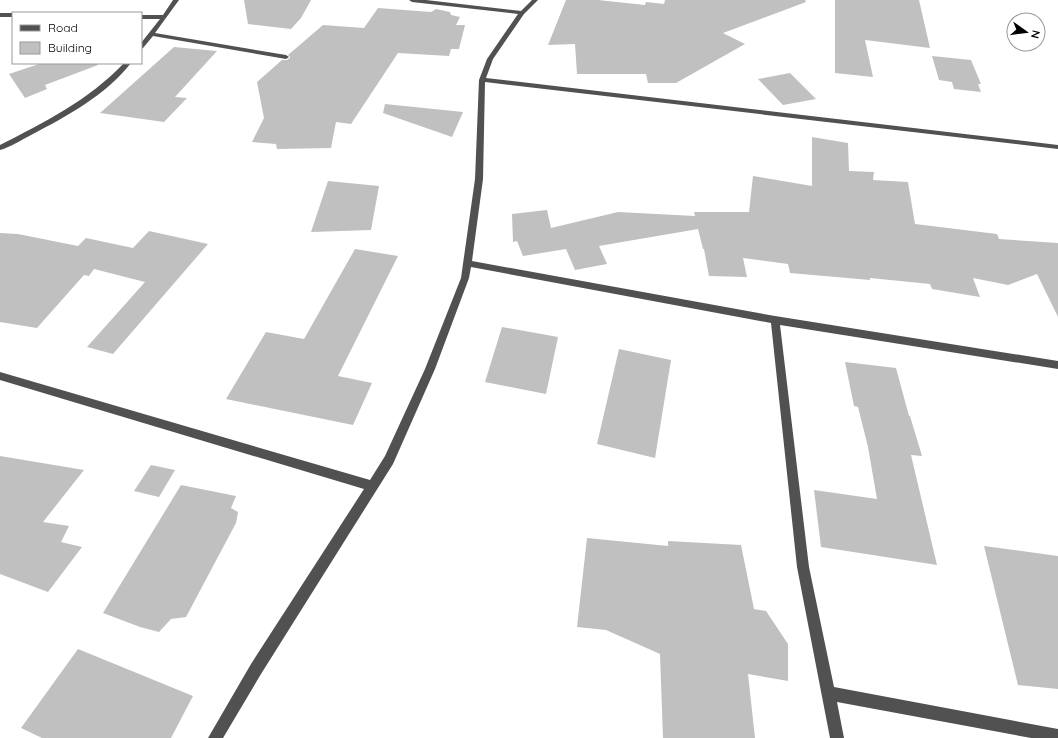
<svg xmlns="http://www.w3.org/2000/svg" width="1058" height="738" viewBox="0 0 1058 738" font-family="Quicksand,sans-serif">
	<rect width="100%" height="100%" fill="#fff"/>
	<path fill="#c0c0c0" d="M 244,0 L 311,0 L 301,18 L 291,29 L 248,24 Z
		M 566,0 L 598,0 L 645,5 L 646,2 L 664,4 L 665,0 L 805,0 L 806,2 L 723,33 L 745,44 L 676,83 L 648,83 L 646,74 L 577,74 L 575,44 L 548,45 Z
		M 835,0 L 919,0 L 930,48 L 865,40 L 873,77 L 835,73 Z
		M 378,8 L 431,12 L 436,9 L 450,12 L 451,15 L 460,17 L 456,25 L 465,25 L 459,49 L 451,49 L 449,56 L 398,53 L 351,124 L 336,122 L 331,148 L 277,149 L 276,144 L 252,142 L 264,118 L 257,82 L 282,60 L 287,60 L 290,58 L 290,57 L 288,55 L 323,25 L 364,28 Z
		M 174,47 L 217,51 L 175,97 L 187,98 L 164,122 L 100,113 Z
		M 932,56 L 971,60 L 981,84 L 978,84 L 981,92 L 954,89 L 952,82 L 939,80 Z
		M 42,63 L 97,63 L 98,65 L 45,85 L 47,89 L 25,98 L 9,74 Z
		M 790,73 L 816,99 L 783,105 L 758,79 Z
		M 385,104 L 463,112 L 452,137 L 383,113 Z
		M 812,137 L 848,143 L 849,171 L 874,172 L 873,180 L 908,182 L 915,224 L 997,234 L 999,239 L 1058,243 L 1058,317 L 1037,274 L 1008,285 L 973,278 L 980,297 L 932,289 L 930,284 L 870,278 L 870,280 L 790,273 L 788,264 L 743,258 L 747,277 L 709,276 L 704,249 L 703,249 L 698,229 L 599,246 L 607,264 L 575,270 L 566,249 L 523,256 L 517,241 L 513,242 L 512,214 L 547,210 L 551,228 L 618,212 L 695,216 L 694,212 L 749,212 L 753,176 L 812,186 Z
		M 328,181 L 379,186 L 371,230 L 311,232 Z
		M 149,231 L 208,244 L 113,354 L 87,347 L 145,282 L 94,269 L 89,276 L 84,275 L 37,328 L 0,322 L 0,233 L 18,234 L 78,246 L 86,238 L 133,248 Z
		M 355,249 L 398,256 L 338,376 L 372,383 L 353,425 L 226,399 L 266,332 L 304,339 Z
		M 502,327 L 558,337 L 546,394 L 485,382 Z
		M 619,349 L 671,360 L 655,458 L 597,444 Z
		M 845,362 L 896,368 L 909,416 L 910,416 L 922,456 L 911,455 L 937,565 L 821,547 L 814,490 L 877,499 L 868,447 L 858,407 L 854,406 Z
		M 0,456 L 84,470 L 43,522 L 69,526 L 61,542 L 82,547 L 48,592 L 0,574 Z
		M 151,465 L 175,470 L 159,497 L 134,491 Z
		M 181,485 L 236,496 L 231,508 L 238,512 L 236,523 L 186,617 L 171,619 L 159,632 L 140,627 L 103,613 Z
		M 587,538 L 668,546 L 668,541 L 741,545 L 754,609 L 766,611 L 788,644 L 788,681 L 748,674 L 755,738 L 663,738 L 660,654 L 606,630 L 577,627 Z
		M 984,546 L 1058,556 L 1058,689 L 1018,685 Z
		M 78,649 L 193,696 L 171,738 L 42,738 L 21,728 Z"/>
	<g fill="none" stroke-linecap="round" stroke-linejoin="round">
		<path fill="#515151" fill-rule="evenodd" d="M 173,0 L 179,0 L 155,33 L 286,55 L 289,57 L 286,59 L 153,36 L 143,48 L 141,49 L 141,43 L 160,19 L 141,19 L 141,15 L 163,15 Z
			M 409,0 L 426,0 L 521,11 L 532,0 L 538,0 L 524,14 L 493,59 L 486,78 L 1058,145 L 1058,149 L 485,82 L 483,179 L 472,261 L 775,316 L 1058,361 L 1058,369 L 780,325 L 809,567 L 834,687 L 1058,729 L 1058,738 L 1031,738 L 837,702 L 844,738 L 830,738 L 797,567 L 771,323 L 471,267 L 469,278 L 435,369 L 393,464 L 261,674 L 223,738 L 208,738 L 251,664 L 364,489 L 0,380 L 0,372 L 370,480 L 385,456 L 425,369 L 461,278 L 475,179 L 479,80 L 487,59 L 518,14 L 412,2 Z
			M 0,13 L 13,13 L 13,17 L 0,17 Z
			M 124,63 L 131,63 C 105,96 67,116 31,135 C 21,140 11,147 0,150 L 0,145 C 45,122 89,100 124,63 Z"/>
	</g>
	<rect x="12" y="12" width="130" height="52" fill="#ffffff" stroke="#999999"/>
	<rect x="20" y="25" width="20" height="6" fill="#515151" stroke="#999999"/>
	<text x="48" y="32" font-size="12" fill="#000000">Road</text>
	<rect x="20" y="42" width="20" height="12" fill="#c0c0c0" stroke="#999999"/>
	<text x="48" y="52" font-size="12" fill="#000000">Building</text>
	<g transform="translate(1026 32) rotate(104)"><circle r="19" fill="#ffffff" stroke="#999999"/>
	<path d="M0-3L7 15L0 10L-7 15Z" fill="#000000"/>
	<text y="-6" font-size="11" font-weight="bold" text-anchor="middle" fill="#000000">N</text>
	</g>
</svg>
